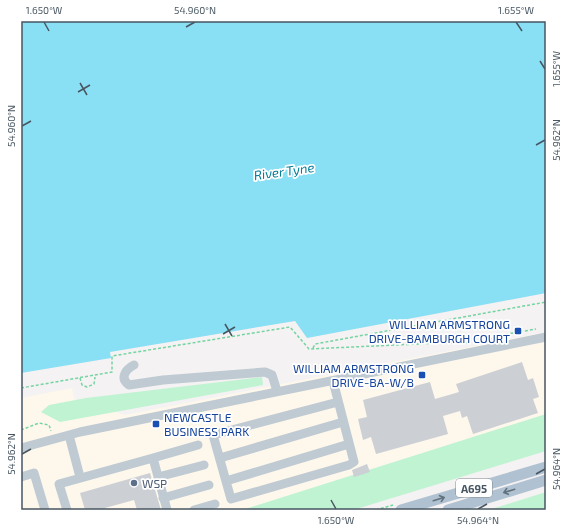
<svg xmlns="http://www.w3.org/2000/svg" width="567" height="531" viewBox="0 0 567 531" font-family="'Exo 2',sans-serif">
	<rect width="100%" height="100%" fill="#f4f2f2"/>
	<path fill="#fef8ec" d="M 546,332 L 546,420 L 267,510 L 21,510 L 21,398 L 72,388 L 74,399 L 125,415 Z"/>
	<path fill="#bff3d2" d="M 262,377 L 263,385 L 60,422 L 41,412 L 49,405 L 86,398 Z
		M 546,414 L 546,451 L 353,510 L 242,510 Z
		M 546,492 L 546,510 L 489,510 Z"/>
	<path fill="#89dff3" d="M 21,21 L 546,21 L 546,293 L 307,338 L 295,321 L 110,352 L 111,358 L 21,373 Z"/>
	<path fill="#cccfd4" d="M 522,362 L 528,380 L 533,378 L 539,397 L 533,399 L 538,413 L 473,434 L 467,416 L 462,418 L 460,411 L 443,416 L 448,434 L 376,454 L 371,437 L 363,440 L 358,419 L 367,417 L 363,400 L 430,382 L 435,399 L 459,392 L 456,384 Z
		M 367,464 L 370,472 L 354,477 L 352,470 Z
		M 150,473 L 161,510 L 137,510 L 134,500 L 105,508 L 106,510 L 85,510 L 80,493 Z"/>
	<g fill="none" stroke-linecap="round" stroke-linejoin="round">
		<path stroke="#74d4a2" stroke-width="1.5" stroke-dasharray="3 2" stroke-linecap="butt" d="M 491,339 L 502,335 L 536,329
			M 313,348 L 315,344 L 546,302
			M 80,378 L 82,385 L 87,387 L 94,384 L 95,377
			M 21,388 L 112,372 L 112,356 L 290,327 L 309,349 L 439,343 L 470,343
			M 21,430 L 39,423 L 49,425 L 51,431
			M 376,510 L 393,505"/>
		<path stroke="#bfcad2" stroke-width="9" d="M 134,365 C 126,369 119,378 129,385 L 163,380 L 265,372 L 272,375 L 277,391
			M 333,381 C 340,408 347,435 354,462 L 349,465 L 231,499 L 213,435 L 338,402
			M 69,435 L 80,477
			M 21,448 L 80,432 L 546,337
			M 153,458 L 198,445
			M 220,458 L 343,422
			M 21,477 L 34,473 L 45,510
			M 158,477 L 204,465
			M 226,481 L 349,444
			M 163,498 L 209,485
			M 67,510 L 59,484 L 153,458 L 167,510
			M 194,510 L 215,504"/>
		<path stroke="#b0c2d2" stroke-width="11" d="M 401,510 L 546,467
			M 448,510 L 546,480"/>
	</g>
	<defs><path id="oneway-shaft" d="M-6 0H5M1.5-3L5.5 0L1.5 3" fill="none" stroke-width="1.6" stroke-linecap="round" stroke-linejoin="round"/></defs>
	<g stroke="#62717d">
		<use href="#oneway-shaft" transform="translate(509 491) rotate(163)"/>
		<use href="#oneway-shaft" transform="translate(439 499) rotate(-17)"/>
	</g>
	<path fill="none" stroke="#485661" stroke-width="1.5" d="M 44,22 L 49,31M 516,22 L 522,31M 186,27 L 195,22M 540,61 L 545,69M 80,83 L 87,95M 78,92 L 90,85M 22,126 L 31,121M 536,145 L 545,140M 225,324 L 232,336M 223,334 L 235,327M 22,454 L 31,449M 536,474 L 545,469M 331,500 L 336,509M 478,509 L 487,504"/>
	<g fill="#1a4fb4" stroke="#fff" stroke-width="1.5">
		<rect x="514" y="327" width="8" height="8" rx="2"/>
		<rect x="418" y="371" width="8" height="8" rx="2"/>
		<rect x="152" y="420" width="8" height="8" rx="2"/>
	</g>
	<circle fill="#5c6f8a" stroke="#fff" stroke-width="1.5" cx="134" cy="483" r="4"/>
	<g text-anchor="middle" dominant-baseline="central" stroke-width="3.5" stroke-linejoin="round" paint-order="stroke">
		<rect fill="#fff" stroke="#7f8990" stroke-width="1" x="456" y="479" width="36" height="18" rx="3"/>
		<g font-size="11" font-weight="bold" fill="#485661">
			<text x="474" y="488">A695</text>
		</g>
		<g font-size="12" fill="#164399" stroke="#fff" text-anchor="end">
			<text x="510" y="324">WILLIAM ARMSTRONG<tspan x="510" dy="14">DRIVE-BAMBURGH COURT</tspan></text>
			<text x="414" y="368">WILLIAM ARMSTRONG<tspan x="414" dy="14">DRIVE-BA-W/B</tspan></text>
			<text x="164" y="417" text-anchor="start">NEWCASTLE<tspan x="164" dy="14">BUSINESS PARK</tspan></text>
		</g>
		<g font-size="12" fill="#4e5e75" stroke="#fff" text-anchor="start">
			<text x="142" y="483">WSP</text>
		</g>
		<g font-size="13" font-style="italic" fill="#057d98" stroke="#fff">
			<text transform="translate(284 171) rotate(-8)">River Tyne</text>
		</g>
	</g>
	<rect width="567" height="531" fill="none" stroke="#ffffff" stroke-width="44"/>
	<rect x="22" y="22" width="523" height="487" fill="none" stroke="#485661" stroke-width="1.5"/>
	<g font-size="10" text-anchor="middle" fill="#485661">
		<text x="44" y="14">1.650°W</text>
		<text x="195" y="14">54.960°N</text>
		<text x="516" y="14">1.655°W</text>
		<text transform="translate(556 69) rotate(-90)" y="4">1.655°W</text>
		<text transform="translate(11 126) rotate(-90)" y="4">54.960°N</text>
		<text transform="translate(556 140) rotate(-90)" y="4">54.962°N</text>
		<text transform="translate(11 454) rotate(-90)" y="4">54.962°N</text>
		<text transform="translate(556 469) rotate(-90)" y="4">54.964°N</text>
		<text x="336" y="524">1.650°W</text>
		<text x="478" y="524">54.964°N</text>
	</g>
</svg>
